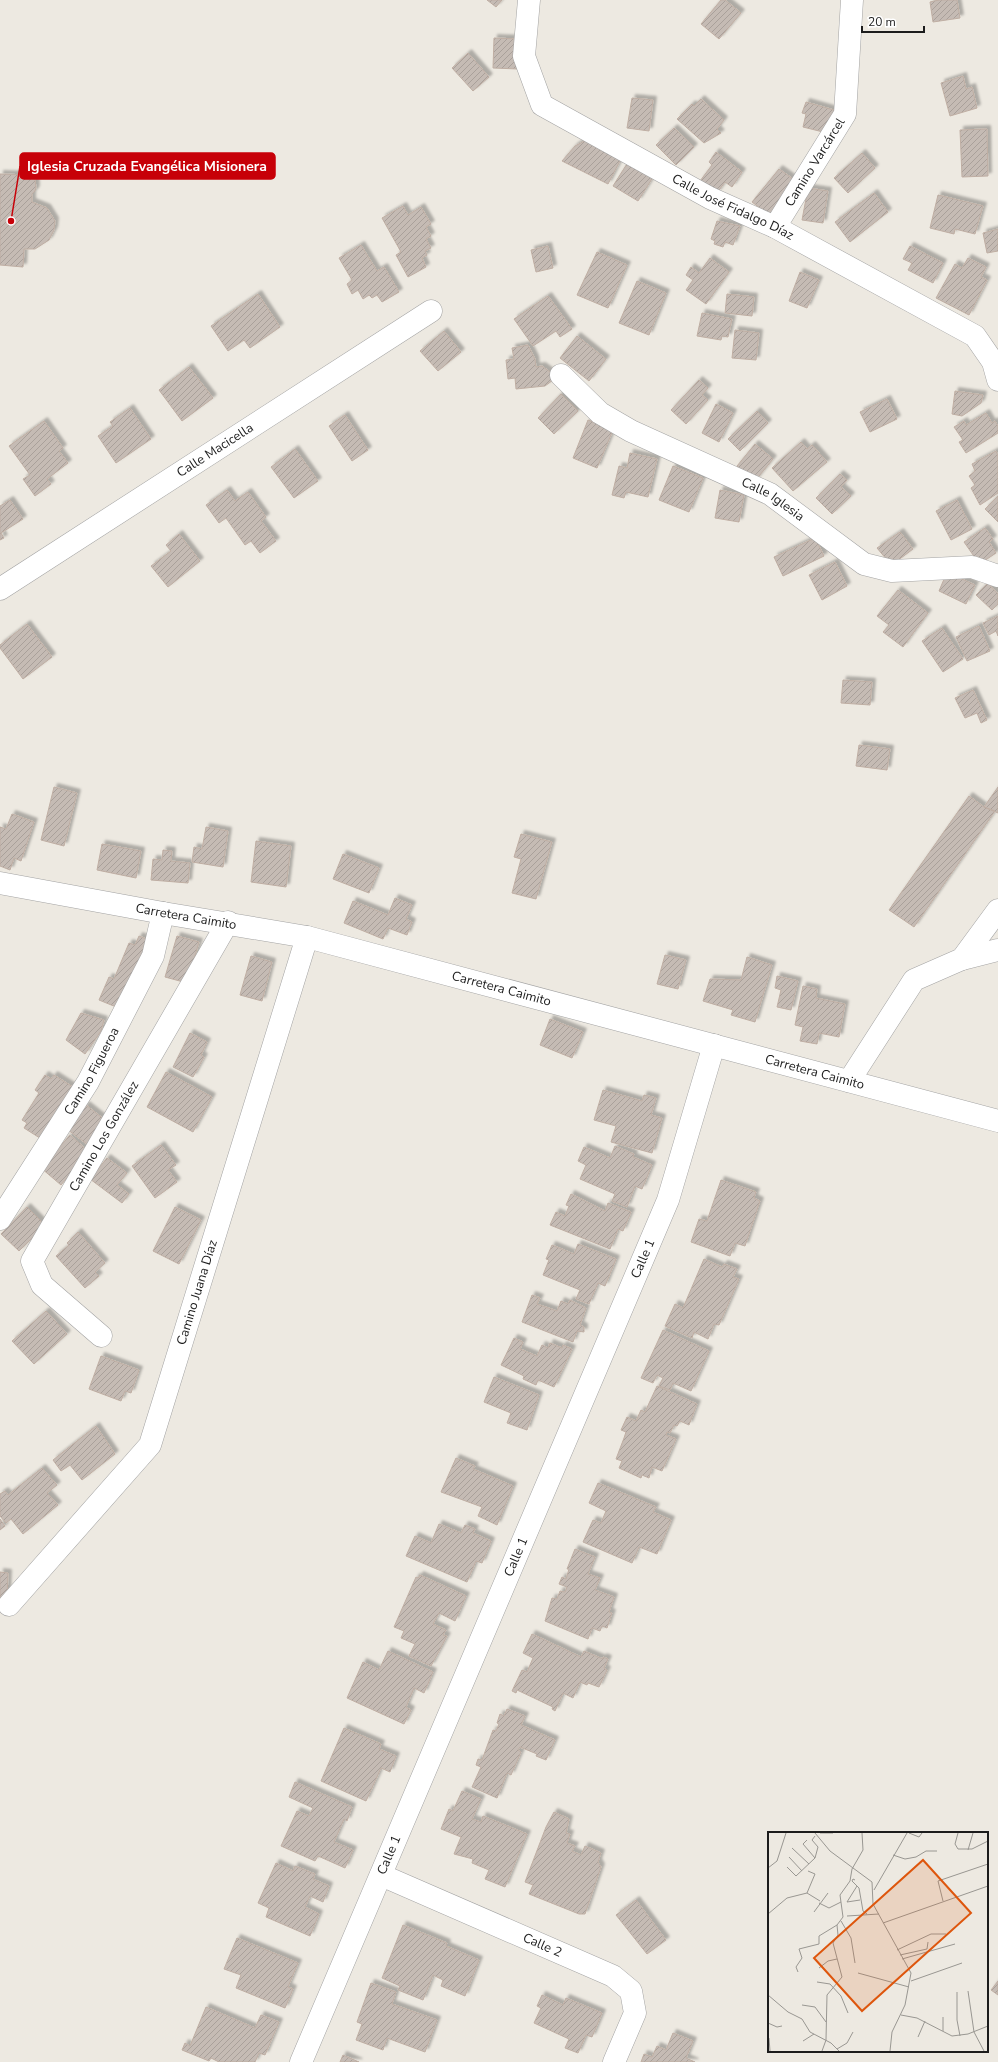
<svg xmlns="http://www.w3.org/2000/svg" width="998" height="2062" viewBox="0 0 998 2062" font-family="'Nunito Sans',sans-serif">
	<defs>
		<pattern id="building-hatch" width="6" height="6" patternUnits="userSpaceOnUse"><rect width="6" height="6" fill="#c5bbb4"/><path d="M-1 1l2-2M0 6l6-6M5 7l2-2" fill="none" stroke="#a9a09a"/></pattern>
		<filter id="shadow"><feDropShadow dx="3.5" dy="-3.5" stdDeviation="1" flood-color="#0004"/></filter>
	</defs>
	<rect width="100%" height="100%" fill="#ede9e1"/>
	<path fill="url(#building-hatch)" stroke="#bfaea3" filter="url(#shadow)" d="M 487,0 L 502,0 L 496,7 Z
		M 721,0 L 725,0 L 741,13 L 719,39 L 701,24 Z
		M 939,0 L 957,0 L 960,18 L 933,22 L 930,2 Z
		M 494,38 L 519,39 L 518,69 L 493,68 Z
		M 468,53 L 489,77 L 473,91 L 452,68 Z
		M 963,76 L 966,89 L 972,87 L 977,108 L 950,116 L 941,83 Z
		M 632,98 L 653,100 L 649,131 L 627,128 Z
		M 701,99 L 724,120 L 717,129 L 721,133 L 704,143 L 677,119 L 692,104 L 694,106 Z
		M 806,102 L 834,110 L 829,124 L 826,123 L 823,132 L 803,127 L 806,114 L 802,113 Z
		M 674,128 L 694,147 L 676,165 L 656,145 Z
		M 987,129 L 988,176 L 962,177 L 960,130 Z
		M 590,138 L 623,155 L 608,184 L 562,161 L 575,146 Z
		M 716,152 L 742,172 L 732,187 L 725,182 L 717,193 L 700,181 L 712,165 L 709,162 Z
		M 862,153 L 875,168 L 848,193 L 834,178 Z
		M 630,159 L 655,174 L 638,201 L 613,186 Z
		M 779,169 L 796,181 L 773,218 L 752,202 Z
		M 0,174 L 31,175 L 35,179 L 36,188 L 35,191 L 32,194 L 32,202 L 47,208 L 55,221 L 54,230 L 49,240 L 35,249 L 24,249 L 23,267 L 0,265 Z
		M 808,188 L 828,191 L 823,223 L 802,220 Z
		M 874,193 L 888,212 L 850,242 L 835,222 Z
		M 938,195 L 983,206 L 975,234 L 955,229 L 954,234 L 930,228 Z
		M 403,206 L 408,215 L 421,207 L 431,224 L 426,227 L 431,236 L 426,239 L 431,248 L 425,251 L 427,255 L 422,258 L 426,267 L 408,277 L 396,255 L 401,252 L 382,218 Z
		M 717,221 L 740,226 L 733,245 L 725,242 L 723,247 L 714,244 L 715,241 L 711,239 Z
		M 998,229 L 998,251 L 987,253 L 983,233 Z
		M 361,245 L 377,271 L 384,267 L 399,292 L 382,302 L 377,295 L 372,298 L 369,295 L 363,299 L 358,290 L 352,294 L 347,284 L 352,280 L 339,258 Z
		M 548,246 L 553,268 L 536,272 L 531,250 Z
		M 910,246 L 943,263 L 933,283 L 908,270 L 912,263 L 903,259 Z
		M 597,252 L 627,265 L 608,308 L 577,295 Z
		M 710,258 L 729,272 L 706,304 L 686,290 L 693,280 L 686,275 L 691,267 L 699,273 Z
		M 968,258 L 986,267 L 981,277 L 987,280 L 969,315 L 936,298 L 955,264 L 962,268 Z
		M 800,272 L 819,280 L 807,308 L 789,301 Z
		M 637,281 L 666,293 L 649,335 L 619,323 Z
		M 258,294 L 280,327 L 250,348 L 244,340 L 228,351 L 211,326 Z
		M 727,294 L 754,297 L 752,316 L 725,313 Z
		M 548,296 L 572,329 L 560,337 L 556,331 L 533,346 L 514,319 Z
		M 702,313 L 732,319 L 728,337 L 722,336 L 721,340 L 697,336 Z
		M 735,330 L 759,333 L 756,360 L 732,358 Z
		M 444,331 L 461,352 L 438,371 L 420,351 Z
		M 577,336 L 606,359 L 589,381 L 560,358 Z
		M 528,345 L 535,359 L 536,367 L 542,366 L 557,377 L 545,386 L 516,389 L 515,378 L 508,379 L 506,360 L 514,359 L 512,348 Z
		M 189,367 L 213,398 L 182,421 L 159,390 Z
		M 699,380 L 708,388 L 702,395 L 708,400 L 686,424 L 671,410 Z
		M 955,391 L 983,395 L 981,403 L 962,416 L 952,414 Z
		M 561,394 L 578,411 L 554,434 L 538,418 Z
		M 887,399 L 897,419 L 870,432 L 860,412 Z
		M 716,404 L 733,413 L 719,442 L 702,433 Z
		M 130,408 L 151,439 L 116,463 L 98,436 L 113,426 L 110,422 Z
		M 757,411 L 768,423 L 740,451 L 728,439 Z
		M 986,413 L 992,423 L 995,421 L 998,426 L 998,433 L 966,453 L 959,442 L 963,440 L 954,427 L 964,421 L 966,425 Z
		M 345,415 L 368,450 L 352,461 L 329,426 Z
		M 588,420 L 613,430 L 597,468 L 573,458 Z
		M 44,421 L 63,448 L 59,451 L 68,463 L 47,479 L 51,484 L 35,496 L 23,479 L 30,475 L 9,446 Z
		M 801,442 L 807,449 L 812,445 L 827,462 L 793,491 L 772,468 Z
		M 755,444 L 773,459 L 755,481 L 737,466 Z
		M 295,449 L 318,481 L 294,498 L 271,467 Z
		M 996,451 L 998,456 L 998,493 L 980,505 L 971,488 L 975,485 L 969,476 L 975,471 L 972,464 Z
		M 630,453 L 657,459 L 648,497 L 626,492 L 624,498 L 612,495 L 619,466 L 627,468 Z
		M 673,466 L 703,478 L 689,512 L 659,500 Z
		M 840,474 L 847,480 L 841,487 L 851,496 L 832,514 L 816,498 Z
		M 227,490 L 235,501 L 248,492 L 266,517 L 261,521 L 276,541 L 260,553 L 251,541 L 245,545 L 226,518 L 219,523 L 206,505 Z
		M 720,490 L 744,495 L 739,522 L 715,518 Z
		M 998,496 L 998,522 L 985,509 Z
		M 10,500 L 23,519 L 1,533 L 4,538 L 0,540 L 0,506 Z
		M 957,500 L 972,529 L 951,540 L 936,511 Z
		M 985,528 L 993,539 L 989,542 L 996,553 L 981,563 L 978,562 L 964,542 Z
		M 900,532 L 913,549 L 897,561 L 887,560 L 877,548 Z
		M 179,534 L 200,561 L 168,587 L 151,566 L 171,551 L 166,545 Z
		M 815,538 L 824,556 L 783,576 L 774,557 Z
		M 835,562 L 847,586 L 822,600 L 809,575 Z
		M 947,572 L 975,585 L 966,604 L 939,591 Z
		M 988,583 L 998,594 L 998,604 L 992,610 L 976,595 Z
		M 898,590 L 928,613 L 903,647 L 883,632 L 889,625 L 877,616 Z
		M 998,616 L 998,636 L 996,631 L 989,635 L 983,623 Z
		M 27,624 L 52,657 L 23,679 L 0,648 L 0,645 Z
		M 979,626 L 990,651 L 967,661 L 956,637 Z
		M 942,628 L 963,659 L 943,672 L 922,641 Z
		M 843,680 L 872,682 L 870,705 L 841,703 Z
		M 973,690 L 987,720 L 981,723 L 977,713 L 965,718 L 955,698 Z
		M 859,745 L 890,749 L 887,770 L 856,766 Z
		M 54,787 L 77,793 L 64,846 L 41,840 Z
		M 998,787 L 998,813 L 984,807 Z
		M 969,796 L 984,807 L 995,811 L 914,927 L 889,910 Z
		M 12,814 L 34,822 L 21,861 L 14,858 L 10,870 L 0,866 L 0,827 L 6,829 Z
		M 206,827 L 228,831 L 223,867 L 192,862 L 194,847 L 202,849 Z
		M 521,834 L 552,842 L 536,899 L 512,893 L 521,859 L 514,857 Z
		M 256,841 L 291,846 L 286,887 L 251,882 Z
		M 102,844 L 141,851 L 136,878 L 97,870 Z
		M 163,850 L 172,851 L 171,861 L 190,863 L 188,883 L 151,880 L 153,859 L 162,860 Z
		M 343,854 L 379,868 L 369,893 L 333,879 Z
		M 395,898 L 412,905 L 406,919 L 412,922 L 407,935 L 388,928 L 383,939 L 344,923 L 353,901 L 388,915 Z
		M 139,936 L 154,942 L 121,1009 L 99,1000 L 109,977 L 114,979 L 129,943 L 135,945 Z
		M 177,936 L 199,942 L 187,983 L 165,977 Z
		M 665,955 L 686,960 L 678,989 L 657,984 Z
		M 251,956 L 272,962 L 262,1001 L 240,995 Z
		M 747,957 L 772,965 L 755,1022 L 731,1015 L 733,1010 L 703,1001 L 710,979 L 741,980 Z
		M 777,976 L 798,981 L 791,1010 L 777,1007 L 781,990 L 775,988 Z
		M 803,986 L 817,989 L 816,998 L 845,1004 L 839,1037 L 819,1033 L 817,1044 L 800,1041 L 803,1027 L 795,1025 Z
		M 81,1013 L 104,1020 L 101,1031 L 85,1054 L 66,1040 Z
		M 550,1019 L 583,1032 L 572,1058 L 540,1045 Z
		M 190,1033 L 207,1042 L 201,1055 L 204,1057 L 193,1077 L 173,1067 Z
		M 166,1072 L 212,1097 L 193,1132 L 147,1107 Z
		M 45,1075 L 51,1079 L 54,1075 L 76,1089 L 43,1140 L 24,1128 L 27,1123 L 22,1120 L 39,1093 L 35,1090 Z
		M 603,1090 L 642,1101 L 644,1095 L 656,1098 L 651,1115 L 662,1118 L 652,1153 L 611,1142 L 616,1126 L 594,1120 Z
		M 86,1105 L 105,1120 L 87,1144 L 68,1130 Z
		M 70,1135 L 89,1152 L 61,1185 L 41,1168 Z
		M 161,1145 L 176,1165 L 168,1170 L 177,1182 L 155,1198 L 132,1166 Z
		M 615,1146 L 634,1154 L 633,1157 L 652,1165 L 642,1189 L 635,1186 L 627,1207 L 612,1201 L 615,1194 L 580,1179 L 586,1165 L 578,1161 L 584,1147 L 610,1158 Z
		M 107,1158 L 127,1173 L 117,1185 L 129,1194 L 122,1203 L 90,1179 Z
		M 721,1180 L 756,1192 L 754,1198 L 760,1201 L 745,1246 L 735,1243 L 730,1256 L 691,1242 L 699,1219 L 707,1221 Z
		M 571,1194 L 605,1211 L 608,1203 L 631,1212 L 623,1231 L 618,1229 L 610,1249 L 550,1225 L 556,1212 L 565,1216 L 569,1206 L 566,1205 Z
		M 27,1207 L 45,1225 L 19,1251 L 1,1234 Z
		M 175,1207 L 201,1220 L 179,1264 L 153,1251 Z
		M 78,1232 L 105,1263 L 95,1272 L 99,1276 L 85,1288 L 56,1256 L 69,1245 L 67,1243 Z
		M 578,1244 L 616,1259 L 605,1286 L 598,1283 L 589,1304 L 576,1299 L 580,1290 L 543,1275 L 549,1260 L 546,1259 L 552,1245 L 574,1254 Z
		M 704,1259 L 722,1267 L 724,1264 L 737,1269 L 733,1277 L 739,1279 L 719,1325 L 714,1324 L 708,1339 L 694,1332 L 692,1338 L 665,1326 L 675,1304 L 683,1308 Z
		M 532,1295 L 540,1298 L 537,1304 L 557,1311 L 561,1301 L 568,1304 L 570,1300 L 586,1308 L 580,1325 L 584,1327 L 584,1332 L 577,1331 L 573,1342 L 522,1322 Z
		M 46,1311 L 67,1334 L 34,1364 L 12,1341 Z
		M 663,1330 L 709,1351 L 691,1391 L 673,1383 L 670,1390 L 659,1386 L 663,1378 L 657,1375 L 653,1383 L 641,1378 Z
		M 514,1338 L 523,1342 L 520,1349 L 537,1356 L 542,1345 L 548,1348 L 550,1343 L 562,1348 L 563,1345 L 572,1349 L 554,1387 L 538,1380 L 536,1385 L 523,1379 L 524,1376 L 501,1365 Z
		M 101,1356 L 139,1370 L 131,1393 L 125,1391 L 121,1401 L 89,1389 Z
		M 494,1377 L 539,1395 L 527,1430 L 507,1423 L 511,1413 L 484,1402 Z
		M 657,1386 L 697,1404 L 689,1425 L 680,1421 L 677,1426 L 674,1425 L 670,1433 L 667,1432 L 666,1435 L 676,1439 L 662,1471 L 652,1467 L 649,1478 L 642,1475 L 641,1478 L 619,1468 L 622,1461 L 616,1459 L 624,1438 L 626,1432 L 621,1430 L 627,1417 L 636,1421 L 641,1410 L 645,1412 Z
		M 96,1426 L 115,1454 L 82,1480 L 70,1465 L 61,1471 L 53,1460 Z
		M 456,1458 L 475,1466 L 473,1469 L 513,1486 L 497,1525 L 478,1516 L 482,1507 L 441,1492 Z
		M 42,1468 L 57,1485 L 47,1493 L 58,1505 L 23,1534 L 11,1519 L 6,1523 L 0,1516 L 0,1494 L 5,1491 L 8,1495 Z
		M 598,1483 L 656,1507 L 653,1512 L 671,1520 L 657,1554 L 639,1547 L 632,1563 L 583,1542 L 593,1520 L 601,1523 L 606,1511 L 589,1503 Z
		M 0,1519 L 5,1526 L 0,1530 Z
		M 439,1524 L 461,1533 L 465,1525 L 475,1529 L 473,1533 L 491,1541 L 482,1563 L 476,1561 L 467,1582 L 406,1556 L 415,1536 L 431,1543 Z
		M 575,1549 L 595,1557 L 588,1574 L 600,1578 L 595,1590 L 614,1597 L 609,1612 L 612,1613 L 607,1628 L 602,1626 L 600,1631 L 592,1628 L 588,1639 L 545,1621 L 552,1598 L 557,1599 L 560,1591 L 565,1592 L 567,1587 L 559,1584 L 562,1577 L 566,1579 L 569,1569 L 567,1569 Z
		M 0,1572 L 8,1573 L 7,1598 L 0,1598 Z
		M 420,1575 L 466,1596 L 455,1621 L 439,1613 L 433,1624 L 446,1630 L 443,1635 L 447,1636 L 431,1666 L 409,1656 L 415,1644 L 401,1638 L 404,1631 L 394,1627 L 416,1577 L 418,1578 Z
		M 532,1634 L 581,1657 L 584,1651 L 603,1659 L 603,1657 L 608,1659 L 604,1668 L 607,1670 L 599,1687 L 588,1683 L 587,1685 L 580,1682 L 573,1698 L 563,1693 L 555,1711 L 552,1709 L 553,1707 L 517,1690 L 516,1693 L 512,1691 L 522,1670 L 527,1672 L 533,1658 L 523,1653 Z
		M 388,1651 L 433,1672 L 424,1693 L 414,1688 L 406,1707 L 411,1710 L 404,1724 L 347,1698 L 363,1662 L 379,1670 Z
		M 507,1709 L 525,1716 L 521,1725 L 555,1740 L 546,1760 L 536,1756 L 537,1754 L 520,1747 L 518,1750 L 521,1752 L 511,1775 L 507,1773 L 497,1798 L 472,1787 L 481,1767 L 476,1765 L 478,1759 L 482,1760 L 493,1730 L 496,1731 L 499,1724 L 497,1723 L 500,1714 L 504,1716 Z
		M 344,1728 L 381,1744 L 379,1749 L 396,1756 L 390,1772 L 381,1768 L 366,1801 L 321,1781 Z
		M 295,1782 L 352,1807 L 347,1821 L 344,1819 L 334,1842 L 353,1850 L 345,1868 L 318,1856 L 315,1861 L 281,1846 L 297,1811 L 309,1816 L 313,1808 L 289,1797 Z
		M 462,1791 L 481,1799 L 472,1819 L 481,1822 L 483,1816 L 527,1834 L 505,1887 L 485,1879 L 489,1870 L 472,1863 L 473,1859 L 454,1854 L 461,1837 L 441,1829 L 449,1809 L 453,1811 Z
		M 554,1812 L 569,1819 L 566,1833 L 570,1834 L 567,1843 L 575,1846 L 572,1851 L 581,1855 L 585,1846 L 601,1853 L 598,1862 L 601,1867 L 585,1914 L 579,1914 L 529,1894 L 533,1885 L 525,1882 L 546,1827 Z
		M 276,1863 L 293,1871 L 295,1866 L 315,1874 L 313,1879 L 329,1886 L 323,1902 L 310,1896 L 305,1907 L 319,1914 L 310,1936 L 266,1917 L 269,1908 L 258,1903 Z
		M 636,1900 L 666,1940 L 647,1954 L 616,1915 Z
		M 403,1925 L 447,1943 L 446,1946 L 479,1960 L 465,1996 L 441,1986 L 443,1980 L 433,1975 L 423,2000 L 398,1990 L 400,1986 L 382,1978 Z
		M 237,1938 L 298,1963 L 288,1987 L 293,1989 L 285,2008 L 236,1988 L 241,1975 L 224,1969 Z
		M 998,1981 L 998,1995 L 991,1990 Z
		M 371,1983 L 396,1992 L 392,2004 L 437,2020 L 425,2052 L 387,2038 L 383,2050 L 356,2040 L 362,2024 L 357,2022 Z
		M 542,1995 L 563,2005 L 566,1998 L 602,2013 L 592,2037 L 586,2035 L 578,2053 L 565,2048 L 569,2039 L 534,2023 L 541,2008 L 537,2006 Z
		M 206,2007 L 255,2028 L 261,2015 L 279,2022 L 265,2055 L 259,2053 L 255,2062 L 219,2062 L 211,2058 L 209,2061 L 182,2050 L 185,2043 L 190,2046 Z
		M 673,2033 L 693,2041 L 686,2058 L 695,2062 L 641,2062 L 644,2054 L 652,2057 L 657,2046 L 666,2050 Z
		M 343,2055 L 359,2062 L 340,2062 Z"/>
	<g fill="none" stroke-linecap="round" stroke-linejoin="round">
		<defs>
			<g id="minor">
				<path id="s1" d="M 529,0 L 524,56 L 542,105 L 710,198 L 775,227 L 975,336 L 993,362 L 998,380"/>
				<path id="s2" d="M 775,227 L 845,114 L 852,0"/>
				<path id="s3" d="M 561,375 L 600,413 L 631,431 L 770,494 L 864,564 L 892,571 L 972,567 L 998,576"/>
				<path id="s4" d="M 0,589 L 431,311"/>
				<path id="s5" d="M 0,883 L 163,913 L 307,937 L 998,1121"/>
				<path d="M 962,959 L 998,950"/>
				<path d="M 849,1081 L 914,980 L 962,959 L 998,910"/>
				<path id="s6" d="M 0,1219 L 88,1082 L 153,956 L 163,913"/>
				<path id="s7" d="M 101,1336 L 42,1285 L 32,1261 L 228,922"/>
				<path id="s8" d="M 9,1605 L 150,1445 L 307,937"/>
				<path id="s9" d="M 381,1875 L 613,1976 L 631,1991 L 635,2013 L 614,2062"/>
				<path id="s10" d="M 301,2062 L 668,1200 L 714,1045"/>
			</g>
		</defs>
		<use href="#minor" stroke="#a3a3a3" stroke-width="23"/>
		<use href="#minor" stroke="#fff" stroke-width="22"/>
	</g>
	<g text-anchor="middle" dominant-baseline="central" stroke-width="3.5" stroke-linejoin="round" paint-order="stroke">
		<g font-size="13" fill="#1c1c1c" stroke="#fff">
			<text stroke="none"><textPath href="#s2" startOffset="76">Camino Varcárcel</textPath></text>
			<text stroke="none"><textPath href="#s1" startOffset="325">Calle José Fidalgo Díaz</textPath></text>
			<text stroke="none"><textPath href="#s4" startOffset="256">Calle Macicella</textPath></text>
			<text stroke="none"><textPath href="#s3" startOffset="248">Calle Iglesia</textPath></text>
			<text stroke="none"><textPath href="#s5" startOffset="189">Carretera Caimito</textPath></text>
			<text stroke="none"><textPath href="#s5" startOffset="513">Carretera Caimito</textPath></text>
			<text stroke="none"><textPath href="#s6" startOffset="174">Camino Figueroa</textPath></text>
			<text stroke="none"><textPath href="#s5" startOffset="837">Carretera Caimito</textPath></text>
			<text stroke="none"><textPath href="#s7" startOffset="248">Camino Los González</textPath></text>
			<text stroke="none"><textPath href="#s10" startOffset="873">Calle 1</textPath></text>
			<text stroke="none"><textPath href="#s8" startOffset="373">Camino Juana Díaz</textPath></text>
			<text stroke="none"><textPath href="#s10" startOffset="549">Calle 1</textPath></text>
			<text stroke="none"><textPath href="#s10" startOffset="225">Calle 1</textPath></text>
			<text stroke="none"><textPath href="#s9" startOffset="176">Calle 2</textPath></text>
		</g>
	</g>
	<g transform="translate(768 1832)">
		<rect width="220" height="220" fill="#ede9e1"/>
		<path fill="none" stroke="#999792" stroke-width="1" d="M 47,1 L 62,19 L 104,50 L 105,72 L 143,141 L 137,173 L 124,200 L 122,219M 52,1 L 65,1M 141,1 L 151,5 L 154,1M 190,1 L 187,12 L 190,17 L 204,17 L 220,9M 39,8 L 35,12 L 47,26M 24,16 L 41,32M 200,18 L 205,1M 125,23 L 137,27 L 148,25 L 158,19 L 169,19M 21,25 L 34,39M 19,35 L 28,44 L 47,26 L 50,15 L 44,8 L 47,4M 0,36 L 9,29 L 18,1M 87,48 L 85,47 L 84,49 L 91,56 L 95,79 L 99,82M 89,54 L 79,70 L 92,68M 106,58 L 139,1M 39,61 L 47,42 L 40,39M 175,69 L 170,49 L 220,32M 51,71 L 61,76 L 73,70M 46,80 L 60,61M 0,82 L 19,66 L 39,61 L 52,69M 79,84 L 111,82M 73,89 L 83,106 L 87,131M 115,91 L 220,54M 51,112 L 51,104 L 69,93M 129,118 L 163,102 L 178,102M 132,123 L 159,117 L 160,110M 134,127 L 187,112M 51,136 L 60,129 L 69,127M 30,140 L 28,135 L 34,126 L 31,117 L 51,112M 90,141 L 141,155M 143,149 L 194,131M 49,150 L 62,152 L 73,164 L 80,181M 200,159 L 206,200 L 216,219M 189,160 L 189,188 L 192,204M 0,163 L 20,180 L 34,187 L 42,200 L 63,211 L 71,219M 34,173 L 47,175 L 58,190M 133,183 L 149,186 L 184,204 L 200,202 L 220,194M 0,191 L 9,195 L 14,194M 175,199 L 175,185M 150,205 L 157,189M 1,206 L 2,219M 35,209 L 46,202M 69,217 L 79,211 L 85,200M 54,219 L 58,208 L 59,163 L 74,145 L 65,111 L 70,103 L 69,93 L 75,85 L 72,63 L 82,49 L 84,37 L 95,18 L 94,1"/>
		<path fill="#de560d" fill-opacity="0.15" stroke="#de560d" stroke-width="2" d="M 155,28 L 203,81 L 94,179 L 46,126 Z"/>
		<rect width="220" height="220" fill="none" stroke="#1c1c1c" stroke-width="2"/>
	</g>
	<path fill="none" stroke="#c70008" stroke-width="1.5" d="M11 221L20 166"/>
	<circle fill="#c70008" stroke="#fff" stroke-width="1.5" cx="11" cy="221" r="4"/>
	<rect fill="#c70008" stroke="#c70008" stroke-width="1.5" x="20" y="153" width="255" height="26" rx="4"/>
	<g font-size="14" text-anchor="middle" font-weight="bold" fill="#fff">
		<text x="147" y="171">Iglesia Cruzada Evangélica Misionera</text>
	</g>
	<path d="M862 26v6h62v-6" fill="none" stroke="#1c1c1c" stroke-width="2"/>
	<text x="868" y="26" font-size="12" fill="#1c1c1c" stroke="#ffffff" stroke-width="3" paint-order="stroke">20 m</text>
</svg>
